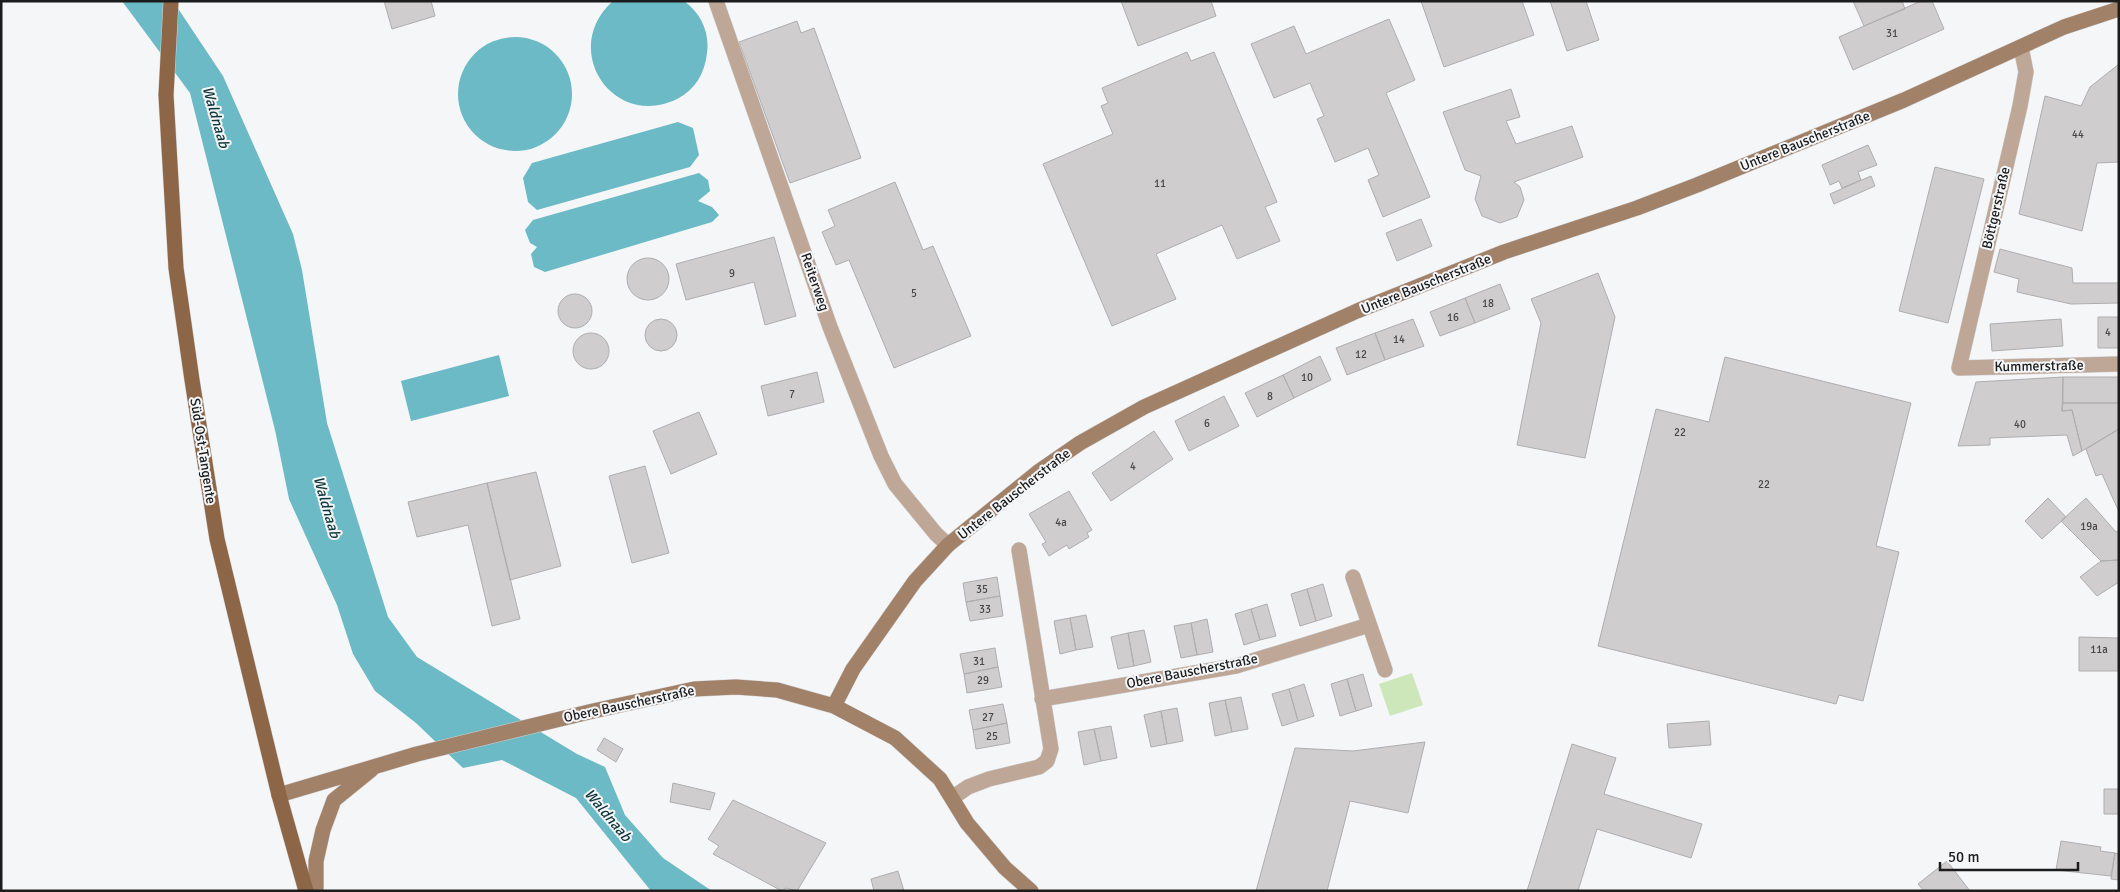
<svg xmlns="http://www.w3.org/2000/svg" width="2120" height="892" viewBox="0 0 2120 892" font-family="Signika,sans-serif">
	<rect width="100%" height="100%" fill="#f5f6f8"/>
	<path fill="#cde7bb" d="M 1412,673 L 1423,705 L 1390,716 L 1379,684 Z"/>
	<path fill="#6bbac6" d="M 122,1 L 173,1 L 223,76 L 293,234 L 302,270 L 327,423 L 388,617 L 417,657 L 577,754 L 605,767 L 625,815 L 663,858 L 712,891 L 651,891 L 576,798 L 502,760 L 463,768 L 416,723 L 375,691 L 353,654 L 337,605 L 289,499 L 275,430 L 190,93 Z
		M 613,1 L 684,1 C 701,13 710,33 707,53 C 705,73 695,90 677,99 C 613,130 559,49 613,1 Z
		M458 94a57 57 0 1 1 114 0a57 57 0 1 1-114 0Z
		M 678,122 L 693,128 L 699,155 L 690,167 L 537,210 L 528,202 L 523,178 L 532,163 Z
		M 699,173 L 708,180 L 710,191 L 698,201 L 712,207 L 719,215 L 712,222 L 545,272 L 534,267 L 531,254 L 537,247 L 530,243 L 525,230 L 533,220 Z
		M 499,355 L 509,396 L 411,421 L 401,381 Z"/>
	<path fill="#cfcdce" stroke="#afadae" d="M 384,1 L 431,1 L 435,16 L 392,29 Z
		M 1121,1 L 1211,1 L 1216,16 L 1138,46 Z
		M 1421,1 L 1522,1 L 1534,35 L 1444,67 Z
		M 1550,1 L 1586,1 L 1599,40 L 1567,51 Z
		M 1853,1 L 1902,1 L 1905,9 L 1864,26 Z
		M 1921,1 L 1932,1 L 1944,29 L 1853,70 L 1839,37 Z
		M 1389,19 L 1415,80 L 1386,93 L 1430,197 L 1383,217 L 1368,180 L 1379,175 L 1368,148 L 1335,162 L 1317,119 L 1324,116 L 1310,83 L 1274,98 L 1251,44 L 1294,26 L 1306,54 Z
		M 797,21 L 801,33 L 814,28 L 861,158 L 790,183 L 739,42 Z
		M 1187,52 L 1191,61 L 1214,52 L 1277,202 L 1265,207 L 1280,241 L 1237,259 L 1222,225 L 1156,254 L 1176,299 L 1112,326 L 1043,164 L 1113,134 L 1101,106 L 1108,103 L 1102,88 Z
		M 2119,64 L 2119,162 L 2097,163 L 2082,231 L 2019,214 L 2045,96 L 2081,106 L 2090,87 Z
		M 1511,89 L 1520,117 L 1506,121 L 1516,144 L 1572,126 L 1583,157 L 1514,182 L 1520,187 L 1524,200 L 1517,217 L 1500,223 L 1482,216 L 1475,199 L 1481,176 L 1465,170 L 1443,112 Z
		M 1868,145 L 1877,165 L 1858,172 L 1861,180 L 1842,188 L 1839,181 L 1830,185 L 1822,165 Z
		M 1935,167 L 1984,179 L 1948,323 L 1899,311 Z
		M 1871,176 L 1875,186 L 1834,204 L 1830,194 Z
		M 895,182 L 923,250 L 933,246 L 971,336 L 894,368 L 849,260 L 836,265 L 822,232 L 835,226 L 828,210 Z
		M 1421,219 L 1432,246 L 1397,261 L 1386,233 Z
		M 774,237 L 796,316 L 765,325 L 754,282 L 686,300 L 676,264 Z
		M 2000,249 L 2072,268 L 2073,283 L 2119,283 L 2119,303 L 2071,304 L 2017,292 L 2019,279 L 1994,272 Z
		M627 279a21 21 0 1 1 42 0a21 21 0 1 1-42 0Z
		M 1598,273 L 1615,317 L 1585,458 L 1517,445 L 1541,323 L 1531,299 Z
		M 1500,284 L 1510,309 L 1475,323 L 1465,298 Z
		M558 311a17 17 0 1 1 34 0a17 17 0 1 1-34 0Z
		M 1465,298 L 1475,323 L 1440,336 L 1430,312 Z
		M 2098,317 L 2119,317 L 2119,348 L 2098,348 Z
		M645 335a16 16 0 1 1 32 0a16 16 0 1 1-32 0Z
		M 1413,319 L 1424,346 L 1385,360 L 1375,333 Z
		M 2061,319 L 2063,346 L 1992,351 L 1990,324 Z
		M573 351a18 18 0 1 1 36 0a18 18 0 1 1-36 0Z
		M 1375,333 L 1385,360 L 1347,375 L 1336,348 Z
		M 1320,356 L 1331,380 L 1294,398 L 1283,375 Z
		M 1725,357 L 1911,403 L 1876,546 L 1899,552 L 1863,701 L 1839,695 L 1836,704 L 1598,646 L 1656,409 L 1709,422 Z
		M 817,372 L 824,402 L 768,416 L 761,386 Z
		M 1283,375 L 1294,398 L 1257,417 L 1245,393 Z
		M 2063,377 L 2119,377 L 2119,403 L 2063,403 Z
		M 2063,377 L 2062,411 L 2072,410 L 2082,451 L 2073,456 L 2067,435 L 1990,438 L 1990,445 L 1958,446 L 1976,382 Z
		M 1224,396 L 1239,426 L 1189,451 L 1175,421 Z
		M 2063,403 L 2119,403 L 2119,429 L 2082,451 L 2072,410 L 2062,411 Z
		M 699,412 L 717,454 L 671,474 L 653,431 Z
		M 2119,429 L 2119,512 L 2102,474 L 2096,476 L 2086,449 Z
		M 1154,431 L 1173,459 L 1111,501 L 1092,473 Z
		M 645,466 L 669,553 L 632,563 L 609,476 Z
		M 536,472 L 561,566 L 510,580 L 487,483 Z
		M 487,483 L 520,619 L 492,626 L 468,525 L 417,537 L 408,502 Z
		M 1069,491 L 1092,530 L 1087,533 L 1089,537 L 1069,549 L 1067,545 L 1049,556 L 1042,544 L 1046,542 L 1029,514 Z
		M 2048,498 L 2066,517 L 2042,539 L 2025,521 Z
		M 2086,498 L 2116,532 L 2119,531 L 2119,560 L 2101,561 L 2061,521 Z
		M 2119,560 L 2119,582 L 2097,596 L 2080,577 L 2101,561 Z
		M 997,577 L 1000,596 L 966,602 L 963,583 Z
		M 1323,584 L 1332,616 L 1316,621 L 1307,589 Z
		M 1307,589 L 1316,621 L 1300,626 L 1291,594 Z
		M 1000,596 L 1003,616 L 970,621 L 966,602 Z
		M 1267,604 L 1276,636 L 1260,640 L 1251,609 Z
		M 1251,609 L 1260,640 L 1244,645 L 1235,614 Z
		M 1086,615 L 1093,647 L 1076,650 L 1070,618 Z
		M 1070,618 L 1076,650 L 1060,654 L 1054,621 Z
		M 1207,619 L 1213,652 L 1197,655 L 1191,623 Z
		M 1191,623 L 1197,655 L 1181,658 L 1174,626 Z
		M 1144,630 L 1151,662 L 1134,666 L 1128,633 Z
		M 1128,633 L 1134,666 L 1118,669 L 1111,637 Z
		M 2079,637 L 2119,638 L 2119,671 L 2079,671 Z
		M 995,648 L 998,667 L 964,674 L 960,654 Z
		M 998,667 L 1002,687 L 967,693 L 964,674 Z
		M 1363,674 L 1372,706 L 1356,711 L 1347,679 Z
		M 1347,679 L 1356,711 L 1340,716 L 1331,684 Z
		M 1304,684 L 1314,716 L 1298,721 L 1289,689 Z
		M 1289,689 L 1298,721 L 1282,726 L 1272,694 Z
		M 1241,697 L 1248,729 L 1232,732 L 1225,700 Z
		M 1225,700 L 1232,732 L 1215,736 L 1209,703 Z
		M 1003,704 L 1007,723 L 973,730 L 969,710 Z
		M 1177,708 L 1183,741 L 1167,744 L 1161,711 Z
		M 1161,711 L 1167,744 L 1151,747 L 1144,715 Z
		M 1709,721 L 1711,745 L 1669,748 L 1667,724 Z
		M 1007,723 L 1010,743 L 976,749 L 973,730 Z
		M 1111,726 L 1117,758 L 1101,761 L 1094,729 Z
		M 1094,729 L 1101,761 L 1084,765 L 1078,732 Z
		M 604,738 L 623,749 L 616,762 L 597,750 Z
		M 1425,742 L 1408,813 L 1350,801 L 1327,891 L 1256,891 L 1295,748 L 1353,751 Z
		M 1572,744 L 1616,758 L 1604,794 L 1702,824 L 1691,858 L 1597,829 L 1578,891 L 1527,891 Z
		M 673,783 L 715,793 L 710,810 L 670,802 Z
		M 2104,789 L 2119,789 L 2119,814 L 2104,814 Z
		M 733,800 L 826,843 L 797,891 L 786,888 L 782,891 L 713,854 L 719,846 L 708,839 Z
		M 2061,841 L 2101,847 L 2100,851 L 2115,853 L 2111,876 L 2056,870 Z
		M 2115,853 L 2119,854 L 2119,880 L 2111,879 Z
		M 1947,861 L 1970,891 L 1924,891 L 1918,884 Z
		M 898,871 L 904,891 L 874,891 L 871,879 Z"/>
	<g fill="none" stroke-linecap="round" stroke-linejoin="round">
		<defs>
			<path id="street" d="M 716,1 L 830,327 L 881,456 L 895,484 L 936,534 L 948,545
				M 2021,47 L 2026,72 L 2020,106 L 1959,368 L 2119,364
				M 1353,577 L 1385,670
				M 1042,699 L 1236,666 L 1369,625
				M 952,798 L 968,787 L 989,779 L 1039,767 L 1047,761 L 1051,749 L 1019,550"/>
			<path id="secondary" d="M 834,706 L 853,669 L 915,581 L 948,545 L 1038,472 L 1080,443 L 1144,407 L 1357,311 L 1504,252 L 1637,208 L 1697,185 L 1904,100 L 2064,27 L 2119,9
				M 279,795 L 417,754 L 593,711 L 694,689 L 736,687 L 777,690 L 834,706 L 895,738 L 940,779 L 967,823 L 1005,868 L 1031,891
				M 316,891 L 316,861 L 323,830 L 334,800 L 371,770"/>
			<path id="primary" d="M 171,1 L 166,95 L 176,268 L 192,380 L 217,539 L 279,795 L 306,891"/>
		</defs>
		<use href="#street" stroke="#d2d3d5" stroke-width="16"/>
		<use href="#secondary" stroke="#d2d3d5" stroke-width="16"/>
		<use href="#primary" stroke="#d2d3d5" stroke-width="16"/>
		<use href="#street" stroke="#bea797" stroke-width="15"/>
		<use href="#secondary" stroke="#a28169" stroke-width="15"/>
		<use href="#primary" stroke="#8d6647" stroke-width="15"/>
	</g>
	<g text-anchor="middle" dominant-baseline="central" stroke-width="4" stroke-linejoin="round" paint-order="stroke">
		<g font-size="11" fill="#494849">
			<text x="1892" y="33">31</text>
			<text x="2078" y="134">44</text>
			<text x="1160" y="183">11</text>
			<text x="732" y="273">9</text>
			<text x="914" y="293">5</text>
			<text x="1488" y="303">18</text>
			<text x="1453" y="317">16</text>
			<text x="2108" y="332">4</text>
			<text x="1399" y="339">14</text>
			<text x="1361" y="354">12</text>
			<text x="1307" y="377">10</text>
			<text x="792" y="394">7</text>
			<text x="1270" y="396">8</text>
			<text x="1207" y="423">6</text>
			<text x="2020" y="424">40</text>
			<text x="1680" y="432">22</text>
			<text x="1133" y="466">4</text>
			<text x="1764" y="484">22</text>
			<text x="1061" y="522">4a</text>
			<text x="2089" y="526">19a</text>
			<text x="982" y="589">35</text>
			<text x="985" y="609">33</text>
			<text x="2099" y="649">11a</text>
			<text x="979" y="661">31</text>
			<text x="983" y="680">29</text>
			<text x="988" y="717">27</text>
			<text x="992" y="736">25</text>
		</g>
		<g font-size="14" fill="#1c1c1d" stroke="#f5f6f8">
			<text transform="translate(1805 141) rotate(-22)">Untere Bauscherstraße</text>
			<text transform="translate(1996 208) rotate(-77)">Böttgerstraße</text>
			<text transform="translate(815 282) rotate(71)">Reiterweg</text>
			<text transform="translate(1426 284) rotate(-22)">Untere Bauscherstraße</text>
			<text transform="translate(2039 366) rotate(-1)">Kummerstraße</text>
			<text transform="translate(203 451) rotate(81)">Süd-Ost-Tangente</text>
			<text transform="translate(1014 494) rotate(-38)">Untere Bauscherstraße</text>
			<text transform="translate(1192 671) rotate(-11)">Obere Bauscherstraße</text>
			<text transform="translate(629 704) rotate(-12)">Obere Bauscherstraße</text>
		</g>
		<g font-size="15" font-style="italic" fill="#10373c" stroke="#f5f6f8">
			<text transform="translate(216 117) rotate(74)">Waldnaab</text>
			<text transform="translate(327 507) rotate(74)">Waldnaab</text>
			<text transform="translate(608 815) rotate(50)">Waldnaab</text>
		</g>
	</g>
	<rect width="2120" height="892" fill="none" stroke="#1c1c1d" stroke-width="5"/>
	<path d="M1940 862v8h138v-8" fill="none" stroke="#1c1c1d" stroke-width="2.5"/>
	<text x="1948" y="862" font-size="15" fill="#1c1c1d" stroke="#f5f6f8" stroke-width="4" paint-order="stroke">50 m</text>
</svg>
